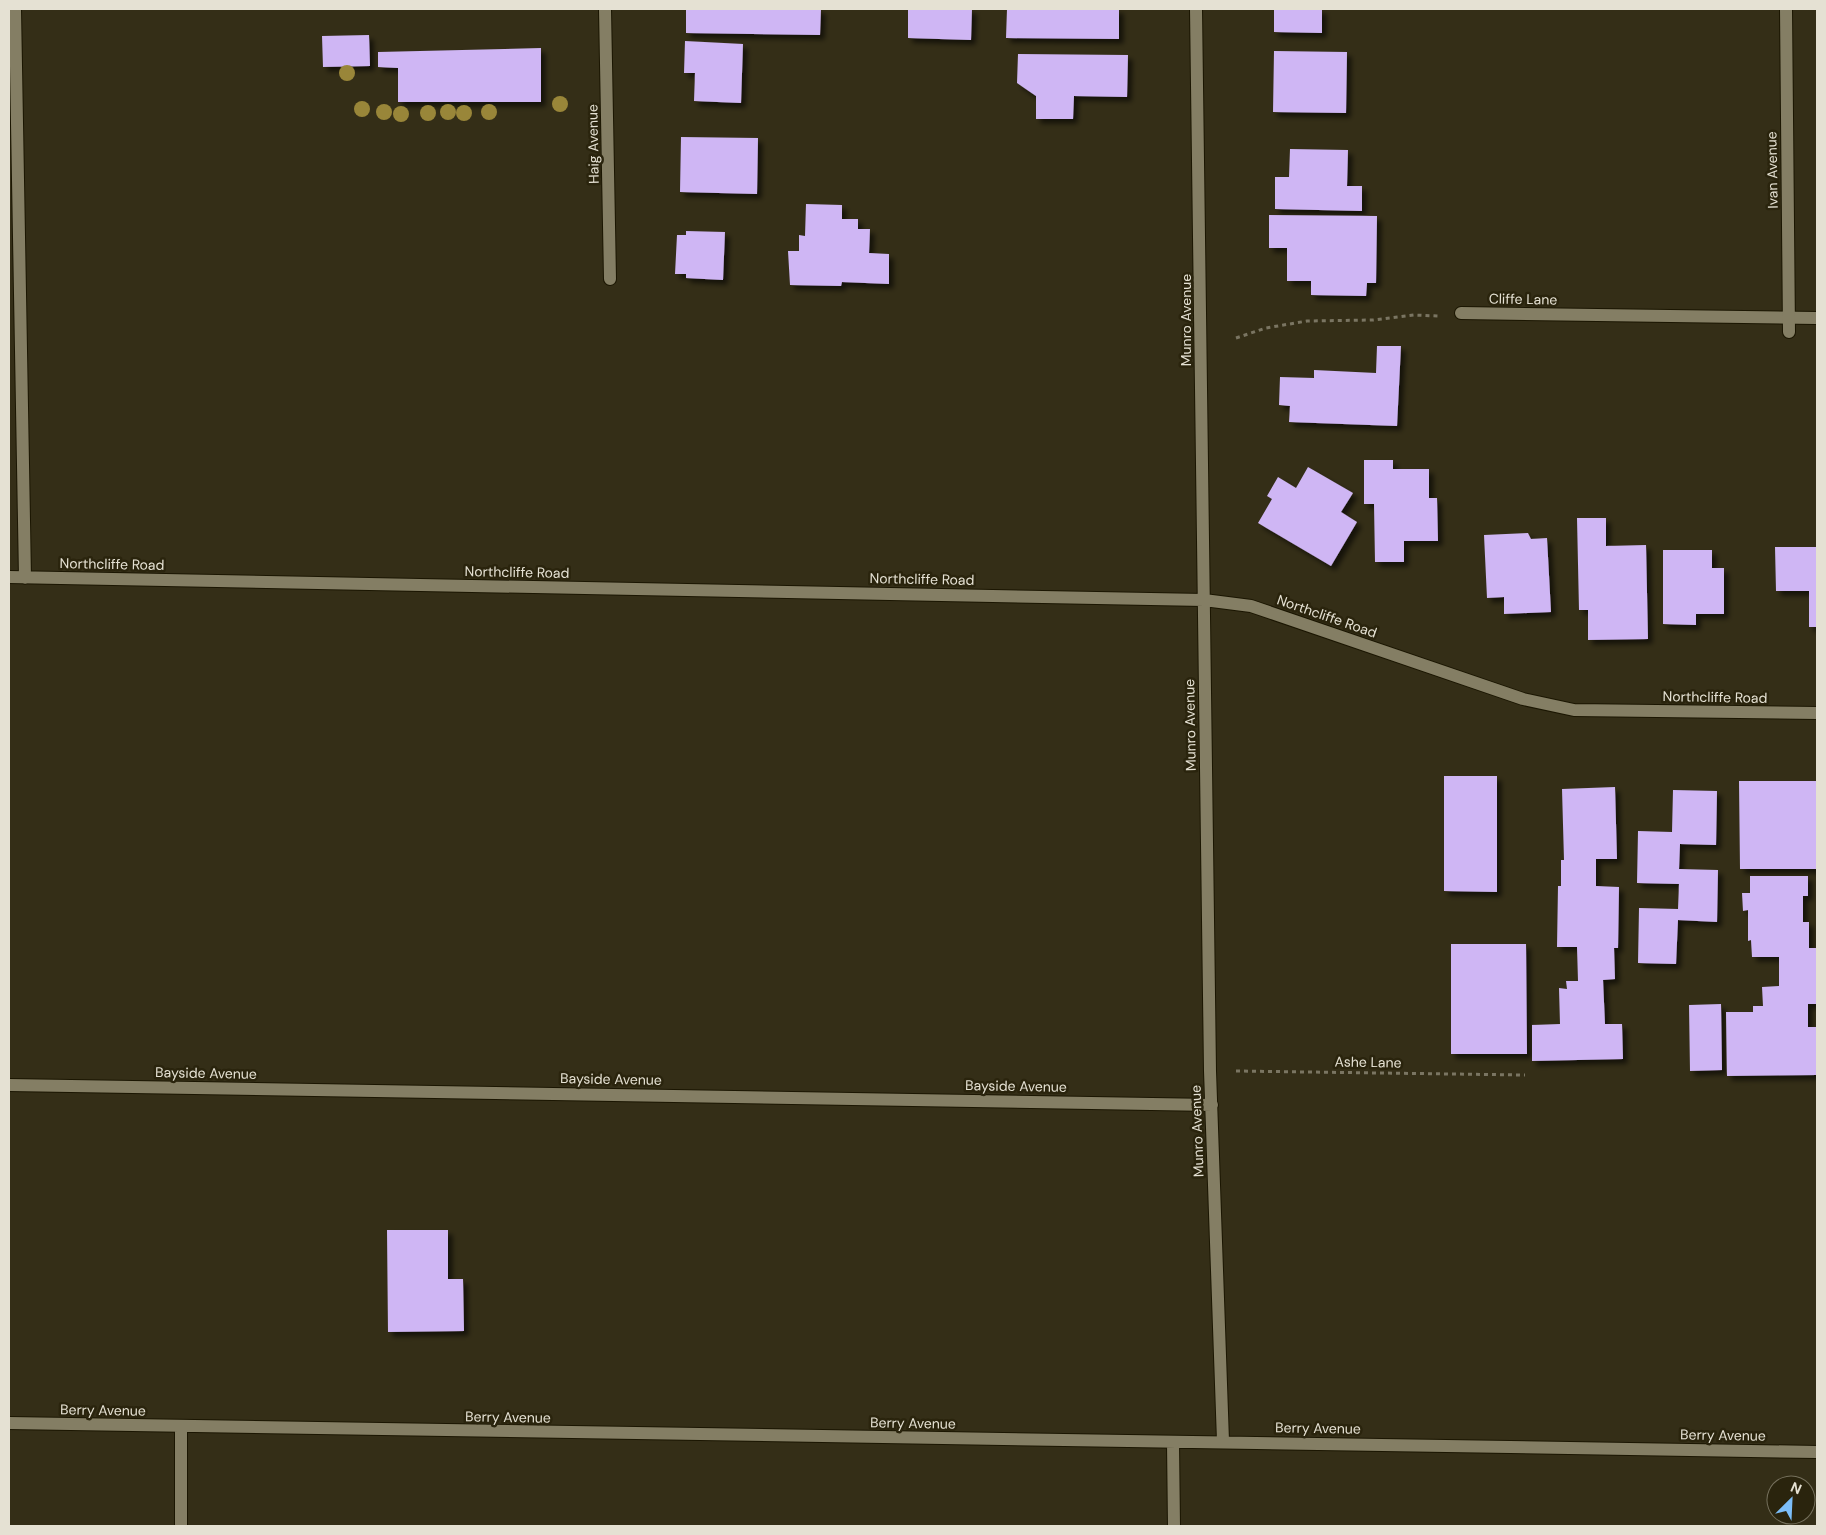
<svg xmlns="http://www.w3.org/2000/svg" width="1826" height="1535" viewBox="0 0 1826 1535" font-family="'DM Sans',sans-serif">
	<defs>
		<filter id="shadow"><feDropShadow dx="4.5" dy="4.5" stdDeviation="2.5" flood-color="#0009"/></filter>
	</defs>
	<rect width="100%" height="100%" fill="#342e17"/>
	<path fill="#cfb6f4" filter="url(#shadow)" d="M 686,9 L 821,9 L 820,35 L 686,33 Z
		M 908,9 L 972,9 L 971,40 L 908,38 Z
		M 1007,9 L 1119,9 L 1119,39 L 1006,38 Z
		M 1274,9 L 1322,9 L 1322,33 L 1274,32 Z
		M 369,35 L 370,66 L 323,67 L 322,36 Z
		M 685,41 L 743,44 L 741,103 L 694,101 L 695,73 L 684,73 Z
		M 541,48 L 541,102 L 398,102 L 398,68 L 378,67 L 378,52 Z
		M 1274,51 L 1347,52 L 1346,113 L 1273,112 Z
		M 1018,54 L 1128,55 L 1127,97 L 1074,96 L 1073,119 L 1036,119 L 1036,96 L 1017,83 Z
		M 681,137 L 758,138 L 757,194 L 680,192 Z
		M 1290,149 L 1348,150 L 1347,186 L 1362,186 L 1362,211 L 1275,209 L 1275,177 L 1289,177 Z
		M 806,204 L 842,205 L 842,219 L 858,219 L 858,229 L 870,229 L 869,253 L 889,254 L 889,284 L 842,282 L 841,286 L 790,285 L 788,251 L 799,251 L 799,235 L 805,236 Z
		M 1269,215 L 1377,216 L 1376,283 L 1367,283 L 1366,296 L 1311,295 L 1311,281 L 1287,281 L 1287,248 L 1269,248 Z
		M 686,231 L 725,232 L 723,280 L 686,278 L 686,274 L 675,274 L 677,235 L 686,235 Z
		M 1377,346 L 1401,346 L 1397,426 L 1289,422 L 1290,406 L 1279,405 L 1280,377 L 1314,378 L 1314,370 L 1376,373 Z
		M 1364,460 L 1393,460 L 1393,469 L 1429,469 L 1429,498 L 1437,498 L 1438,541 L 1404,541 L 1404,562 L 1375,562 L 1374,504 L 1364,504 Z
		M 1308,467 L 1353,493 L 1341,512 L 1357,522 L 1331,566 L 1258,523 L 1272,499 L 1267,496 L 1278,477 L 1296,488 Z
		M 1577,518 L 1606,518 L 1606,546 L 1646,545 L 1648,639 L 1588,640 L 1588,610 L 1579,610 Z
		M 1528,533 L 1531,539 L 1547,538 L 1551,612 L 1504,614 L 1504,597 L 1487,598 L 1484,535 Z
		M 1775,547 L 1817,547 L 1817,627 L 1809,627 L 1809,591 L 1776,591 Z
		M 1663,550 L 1712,550 L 1712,568 L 1724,568 L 1724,614 L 1696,614 L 1696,625 L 1663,624 Z
		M 1444,776 L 1497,776 L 1497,892 L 1444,891 Z
		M 1739,781 L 1817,781 L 1817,869 L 1740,869 Z
		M 1615,787 L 1617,859 L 1596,859 L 1596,886 L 1619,887 L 1618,948 L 1614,948 L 1615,979 L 1603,980 L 1605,1024 L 1622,1024 L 1623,1059 L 1532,1061 L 1532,1025 L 1560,1024 L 1559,988 L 1567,989 L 1566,981 L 1578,981 L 1577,947 L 1557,947 L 1558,886 L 1561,886 L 1561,860 L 1564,860 L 1562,789 Z
		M 1673,790 L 1717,791 L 1716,845 L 1680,844 L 1679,869 L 1718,870 L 1717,922 L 1678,920 L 1676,964 L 1638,963 L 1639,908 L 1678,909 L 1679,884 L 1637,883 L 1638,831 L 1672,832 Z
		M 1750,876 L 1808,876 L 1808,896 L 1803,896 L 1803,922 L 1809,922 L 1809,948 L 1817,948 L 1817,1004 L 1808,1004 L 1808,1027 L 1816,1027 L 1817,1075 L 1727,1076 L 1726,1012 L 1753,1012 L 1753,1006 L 1763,1006 L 1762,987 L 1779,986 L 1779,957 L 1752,957 L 1751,940 L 1748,941 L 1748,910 L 1743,911 L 1742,893 L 1750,893 Z
		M 1451,944 L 1526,944 L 1527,1054 L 1451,1054 Z
		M 1721,1004 L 1722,1070 L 1690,1071 L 1689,1005 Z
		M 387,1230 L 448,1230 L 448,1279 L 463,1279 L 464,1331 L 388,1332 Z"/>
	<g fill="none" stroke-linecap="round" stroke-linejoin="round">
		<defs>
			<path id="service" d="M 1461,313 L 1817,318"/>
			<path id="minor" d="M 15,9 L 25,578
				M 605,9 L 610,279
				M 1196,9 L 1210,1071 L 1223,1441
				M 1786,9 L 1789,332
				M 9,577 L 1204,600 L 1251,606 L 1523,699 L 1574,710 L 1817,713
				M 9,1085 L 1212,1105
				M 9,1423 L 1817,1452
				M 181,1426 L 181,1526
				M 1173,1443 L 1174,1526"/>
		</defs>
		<use href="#service" stroke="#1b1602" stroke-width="14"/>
		<use href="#minor" stroke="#1b1602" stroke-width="14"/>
		<path stroke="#7a7562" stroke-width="3" stroke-dasharray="4 4" stroke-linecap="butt" d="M 1236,338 L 1266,328 L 1307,321 L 1373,320 L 1414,315 L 1438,316
			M 1236,1071 L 1525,1075"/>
		<use href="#service" stroke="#847e64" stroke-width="12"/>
		<use href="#minor" stroke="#847e64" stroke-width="12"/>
	</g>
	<g fill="#998639">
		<circle cx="347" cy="73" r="8"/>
		<circle cx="560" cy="104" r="8"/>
		<circle cx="362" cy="109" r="8"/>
		<circle cx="384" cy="112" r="8"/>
		<circle cx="448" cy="112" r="8"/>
		<circle cx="489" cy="112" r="8"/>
		<circle cx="428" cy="113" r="8"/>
		<circle cx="464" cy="113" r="8"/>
		<circle cx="401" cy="114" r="8"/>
	</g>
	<g text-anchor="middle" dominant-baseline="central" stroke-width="5" stroke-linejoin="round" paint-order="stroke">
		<g font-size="14" fill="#e5e1d3" stroke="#2a240d">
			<text transform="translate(593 144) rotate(-91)">Haig Avenue</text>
			<text transform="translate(1772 170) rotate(-91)">Ivan Avenue</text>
			<text transform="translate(1523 299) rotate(1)">Cliffe Lane</text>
			<text transform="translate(1186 320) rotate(-90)">Munro Avenue</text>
			<text transform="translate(112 564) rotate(1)">Northcliffe Road</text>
			<text transform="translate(517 572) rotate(1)">Northcliffe Road</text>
			<text transform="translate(922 579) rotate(1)">Northcliffe Road</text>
			<text transform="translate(1327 616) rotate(19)">Northcliffe Road</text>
			<text transform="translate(1715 697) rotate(1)">Northcliffe Road</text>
			<text transform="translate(1190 725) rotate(-91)">Munro Avenue</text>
			<text transform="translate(1368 1062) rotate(1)">Ashe Lane</text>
			<text transform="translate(206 1073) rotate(1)">Bayside Avenue</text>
			<text transform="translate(611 1079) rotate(1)">Bayside Avenue</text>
			<text transform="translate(1016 1086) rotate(1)">Bayside Avenue</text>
			<text transform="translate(1197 1131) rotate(-92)">Munro Avenue</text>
			<text transform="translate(103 1410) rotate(1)">Berry Avenue</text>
			<text transform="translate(508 1417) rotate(1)">Berry Avenue</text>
			<text transform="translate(913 1423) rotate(1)">Berry Avenue</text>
			<text transform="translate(1318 1428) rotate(1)">Berry Avenue</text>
			<text transform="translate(1723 1435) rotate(1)">Berry Avenue</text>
		</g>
	</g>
	<rect width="1826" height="1535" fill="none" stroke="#e5e1d3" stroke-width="20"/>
	<g transform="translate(1791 1500) rotate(24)"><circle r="24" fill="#2a240d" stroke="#75705c"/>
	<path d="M0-4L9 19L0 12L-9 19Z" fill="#7cbef9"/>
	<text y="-8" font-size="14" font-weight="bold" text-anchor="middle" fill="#e5e1d3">N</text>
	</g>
</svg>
